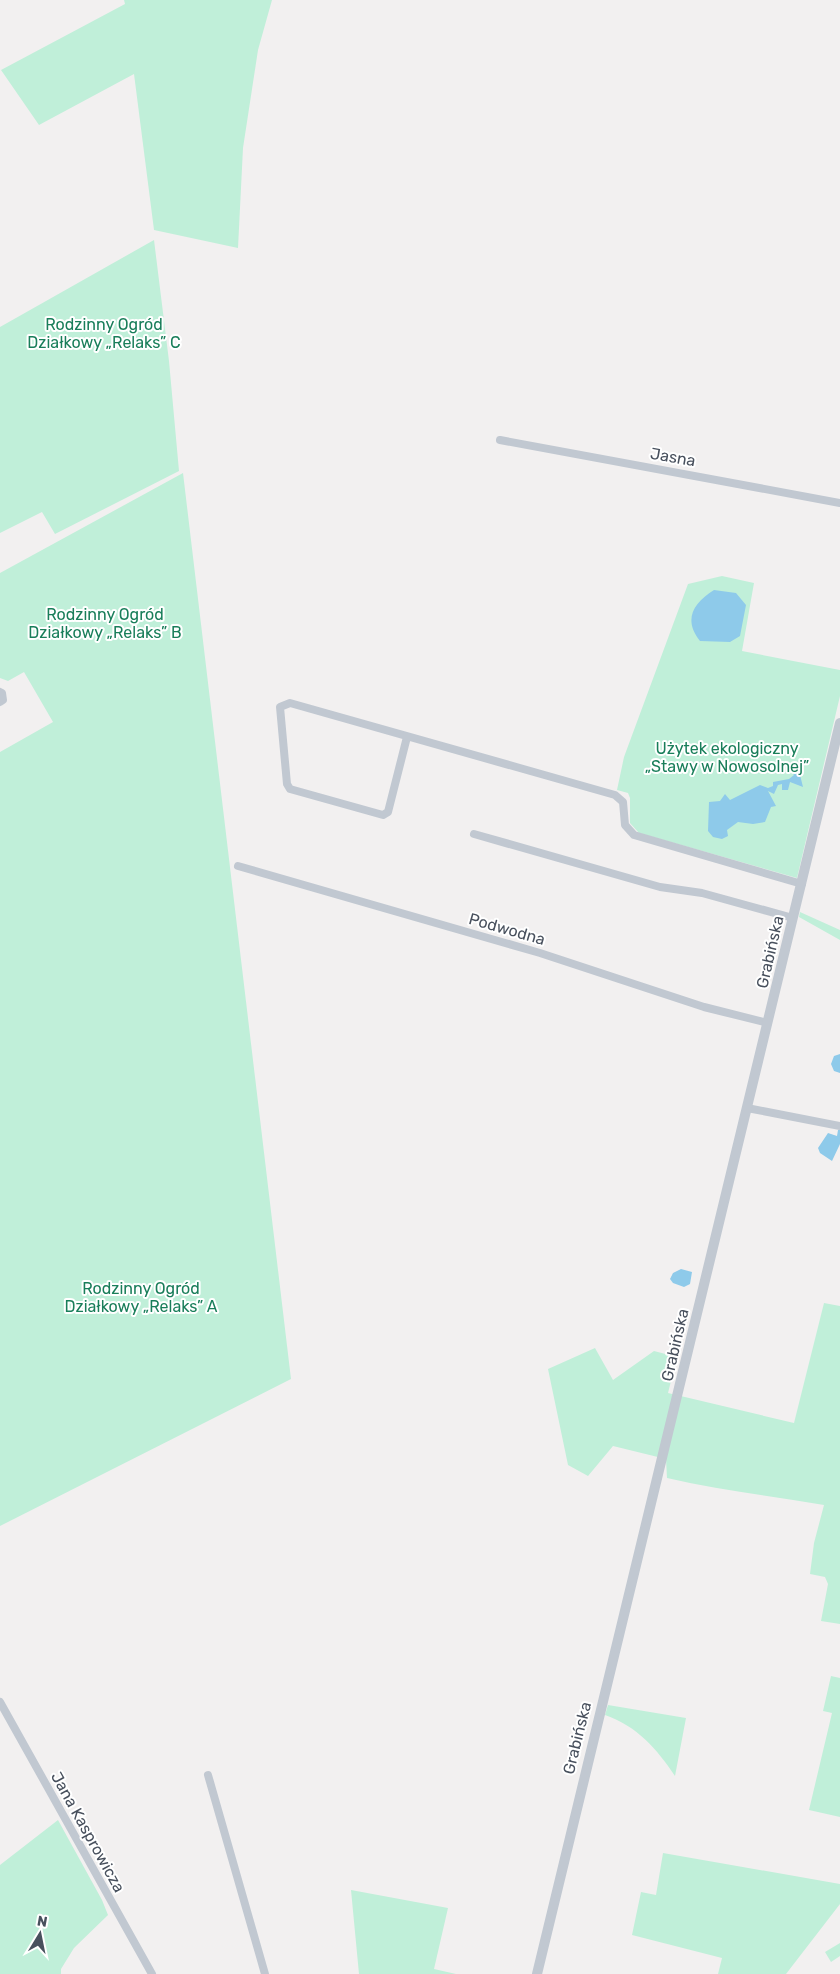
<svg xmlns="http://www.w3.org/2000/svg" width="840" height="1974" viewBox="0 0 840 1974" font-family="Rubik,sans-serif">
	<rect width="100%" height="100%" fill="#f2f0f0"/>
	<path fill="#c0efd9" d="M 124,0 L 272,0 L 258,50 L 243,148 L 238,248 L 154,230 L 134,74 L 39,125 L 1,70 L 125,4 Z
		M 154,240 L 169,361 L 179,471 L 55,534 L 42,512 L 0,533 L 0,327 Z
		M 183,473 L 291,1379 L 0,1526 L 0,752 L 53,722 L 24,672 L 8,681 L 0,678 L 0,573 Z
		M 722,576 L 754,583 L 742,651 L 840,670 L 840,696 L 797,878 L 639,833 L 630,823 L 630,798 L 628,793 L 617,790 L 624,757 L 688,584 Z
		M 800,912 L 840,930 L 840,940 L 799,917 Z
		M 824,1303 L 840,1306 L 840,1624 L 821,1621 L 828,1584 L 825,1577 L 810,1574 L 814,1543 L 824,1505 C 772,1496 719,1490 667,1478 L 666,1459 L 613,1446 L 588,1476 L 568,1465 L 548,1369 L 595,1348 L 613,1380 L 654,1351 L 677,1357 L 668,1393 L 794,1423 Z
		M 831,1676 L 840,1678 L 840,1817 L 809,1810 L 832,1713 L 823,1711 Z
		M 608,1705 L 686,1718 L 675,1776 C 657,1749 637,1726 605,1715 Z
		M 58,1820 L 102,1900 L 108,1915 L 74,1948 L 61,1969 L 61,1974 L 0,1974 L 0,1865 Z
		M 663,1853 L 840,1884 L 840,1904 L 786,1974 L 718,1974 L 722,1958 L 632,1935 L 641,1892 L 656,1895 Z
		M 351,1890 L 448,1908 L 434,1969 L 456,1974 L 359,1974 Z
		M 840,1943 L 840,1956 L 831,1962 L 825,1952 Z"/>
	<path fill="#8ecaea" d="M 714,590 L 736,593 L 746,605 L 740,636 L 730,642 L 700,641 C 683,620 693,603 714,590 Z
		M 794,769 L 800,775 L 803,787 L 790,782 L 788,790 L 782,790 L 782,784 L 778,785 L 774,794 L 768,791 L 776,806 L 771,807 L 765,822 L 753,824 L 738,822 L 727,830 L 728,836 L 722,839 L 713,837 L 708,831 L 709,802 L 720,801 L 725,794 L 730,800 L 760,785 L 768,788 L 773,786 L 773,782 L 789,779 L 794,775 L 791,771 Z
		M 840,1054 L 840,1073 L 834,1071 L 831,1064 L 834,1056 Z
		M 838,1130 L 840,1130 L 840,1144 L 832,1161 L 820,1153 L 818,1148 L 828,1133 L 837,1136 Z
		M 681,1269 L 692,1272 L 690,1284 L 684,1287 L 673,1283 L 670,1279 L 673,1273 Z"/>
	<g fill="none" stroke-linecap="round" stroke-linejoin="round">
		<path stroke="#c1c8d1" stroke-width="8" d="M 500,440 L 840,503
			M 0,692 L 2,693 L 3,700 L 0,702
			M 407,737 L 388,812 L 383,815 L 290,789 L 287,784 L 280,707 L 290,703 L 615,795 L 623,802 L 625,825 L 634,835 L 802,884
			M 474,834 L 660,887 L 702,893 L 793,918
			M 238,866 L 540,953 L 704,1007 L 768,1023
			M 747,1108 L 840,1126
			M 0,1702 L 152,1974
			M 208,1775 L 265,1974"/>
		<path stroke="#c1c8d1" stroke-width="10" d="M 537,1974 L 840,723"/>
	</g>
	<g text-anchor="middle" dominant-baseline="central" stroke-width="4" stroke-linejoin="round" paint-order="stroke">
		<g font-size="16" fill="#197e5a" stroke="#fff">
			<text x="104" y="324">Rodzinny Ogród<tspan x="104" dy="18">Działkowy „Relaks” C</tspan></text>
			<text x="105" y="614">Rodzinny Ogród<tspan x="105" dy="18">Działkowy „Relaks” B</tspan></text>
			<text x="727" y="748">Użytek ekologiczny<tspan x="727" dy="18">„Stawy w Nowosolnej”</tspan></text>
			<text x="141" y="1288">Rodzinny Ogród<tspan x="141" dy="18">Działkowy „Relaks” A</tspan></text>
		</g>
		<g font-size="16" fill="#48505d" stroke="#fff">
			<text transform="translate(673 457) rotate(10)">Jasna</text>
			<text transform="translate(507 929) rotate(16)">Podwodna</text>
			<text transform="translate(770 952) rotate(-77)">Grabińska</text>
			<text transform="translate(675 1345) rotate(-77)">Grabińska</text>
			<text transform="translate(577 1738) rotate(-76)">Grabińska</text>
			<text transform="translate(88 1832) rotate(61)">Jana Kasprowicza</text>
		</g>
	</g>
	<g transform="translate(40 1934) rotate(10)" stroke="#ffffff" stroke-width="4" paint-order="stroke">
	<path d="M0-4L9 19L0 12L-9 19Z" fill="#48505d"/>
	<text y="-8" font-size="14" font-weight="bold" text-anchor="middle" fill="#48505d">N</text>
	</g>
</svg>
